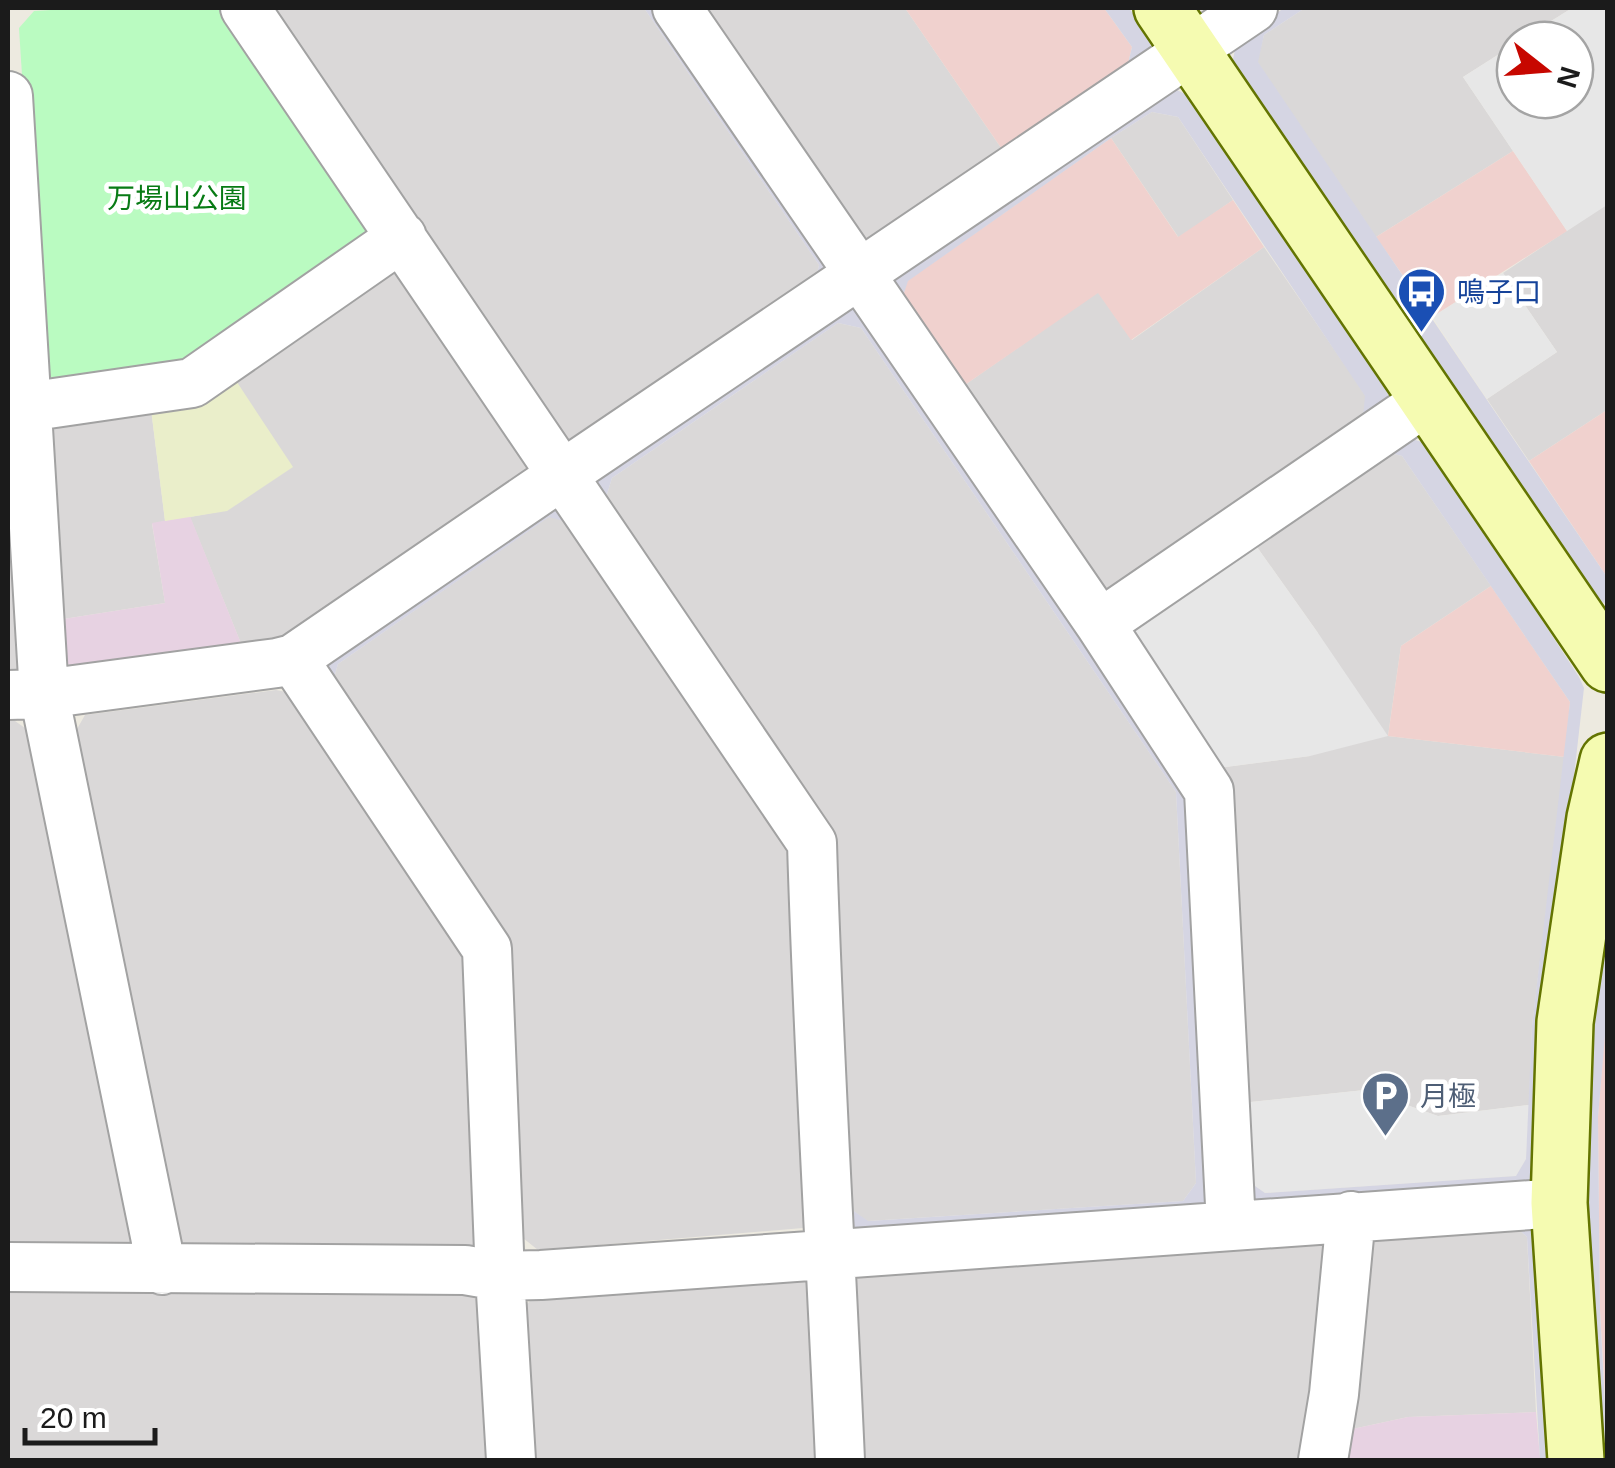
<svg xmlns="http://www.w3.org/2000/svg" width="1615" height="1468" viewBox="0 0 1615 1468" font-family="Arial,'Noto Sans JP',sans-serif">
	<rect width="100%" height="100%" fill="#edeae0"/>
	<path fill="#dad8d8" d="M 264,8 L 644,8 L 819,265 L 814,286 L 582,445 L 557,440 Z
		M 698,8 L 905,8 L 1006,155 L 880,242 L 853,237 Z
		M 1305,8 L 1572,8 L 1521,40 L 1515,40 L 1515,44 L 1463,77 L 1513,151 L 1376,237 L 1257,62 L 1264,35 Z
		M 1152,112 L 1178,117 L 1233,200 L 1179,238 L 1111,138 Z
		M 1607,204 L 1607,410 L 1529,461 L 1487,399 L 1557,352 L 1503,273 Z
		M 1264,247 L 1366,396 L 1362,428 L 1121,592 L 1094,586 L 959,389 L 1098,292 L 1132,340 Z
		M 376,270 L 405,273 L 530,456 L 523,486 L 285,648 L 244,651 L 190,517 L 228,510 L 229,370 Z
		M 838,323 L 861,328 L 1176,792 L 1196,1183 L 1183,1201 L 867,1221 L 848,1207 L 827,837 L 604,504 L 612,478 Z
		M 8,377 L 25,664 L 8,676 Z
		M 150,401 L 165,521 L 152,524 L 165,603 L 57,620 L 45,432 L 60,414 Z
		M 1382,451 L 1402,456 L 1491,586 L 1401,646 L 1388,736 L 1565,757 L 1532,1026 L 1529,1105 L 1438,1116 L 1364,1090 L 1241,1103 L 1218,768 L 1310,756 L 1318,633 L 1252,540 Z
		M 550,516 L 574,524 L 796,850 L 812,1217 L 803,1228 L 538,1250 L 518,1234 L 503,945 L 331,688 L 338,664 Z
		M 276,690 L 296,694 L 469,952 L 484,1236 L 472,1251 L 195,1254 L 169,1232 L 73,736 L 85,715 Z
		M 8,721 L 15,721 L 35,735 L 139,1235 L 121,1254 L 8,1252 Z
		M 1509,1221 L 1527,1237 L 1536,1412 L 1408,1417 L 1334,1433 L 1354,1232 Z
		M 1343,1232 L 1314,1460 L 859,1460 L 849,1288 L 867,1269 Z
		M 796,1273 L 817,1291 L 825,1460 L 531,1460 L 521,1310 L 540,1291 Z
		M 8,1283 L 468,1289 L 486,1307 L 491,1460 L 8,1460 Z"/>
	<path fill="#f0d1ce" d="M 905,8 L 1104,8 L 1132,47 L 1126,72 L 1006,155 Z
		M 1111,138 L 1178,237 L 1233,200 L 1264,247 L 1131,340 L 1098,293 L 959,389 L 901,302 L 907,281 Z
		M 1513,151 L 1567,231 L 1432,317 L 1376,237 Z
		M 1607,410 L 1607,577 L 1529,461 Z
		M 1491,586 L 1570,702 L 1565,757 L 1388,736 L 1401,646 Z
		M 1607,1001 L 1607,1428 L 1600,1311 L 1598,1117 Z"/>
	<path fill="#e7d2e2" d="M 190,516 L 244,651 L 78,673 L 60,656 L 57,620 L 165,603 L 152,523 Z
		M 1536,1412 L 1540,1458 L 1477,1460 L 1330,1460 L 1334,1433 L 1408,1417 Z"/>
	<path fill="#eaeeca" d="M 229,370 L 293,467 L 227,511 L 165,521 L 150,401 Z"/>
	<path fill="#bafbc1" d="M 84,8 L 226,8 L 374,228 L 190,372 L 60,392 L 41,375 L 19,28 L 34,11 Z"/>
	<path fill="#e7e7e7" d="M 1572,8 L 1608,9 L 1607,205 L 1567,231 L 1463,77 L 1515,44 L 1515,100 L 1575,100 L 1575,40 L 1521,40 Z
		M 1503,273 L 1557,352 L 1487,399 L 1432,317 Z
		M 1252,540 L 1318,633 L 1388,736 L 1310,756 L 1218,768 L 1131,646 L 1137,617 Z
		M 1365,1090 L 1438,1116 L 1529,1105 L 1526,1159 L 1516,1176 L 1265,1193 L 1245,1179 L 1241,1103 Z"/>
	<path fill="#d5d5e3" d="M 644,8 L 660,8 L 832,266 L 814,286 L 819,265 Z
		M 1104,8 L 1129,8 L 1149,37 L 1151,48 L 1126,72 L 1132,47 Z
		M 1284,8 L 1305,8 L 1264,35 L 1258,62 L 1607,577 L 1607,605 L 1598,599 L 1591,591 L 1239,76 L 1233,59 L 1236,45 L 1241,38 Z
		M 1175,89 L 1193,98 L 1385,383 L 1389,392 L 1383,408 L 1362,428 L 1365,396 L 1178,117 L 1152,112 L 1111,138 L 908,281 L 901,302 L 892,278 Z
		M 849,306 L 856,307 L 1187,786 L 1208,1201 L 1202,1207 L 854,1233 L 849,1226 L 848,1207 L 868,1221 L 1183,1201 L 1196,1183 L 1176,792 L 861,328 L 838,323 L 746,386 L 612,478 L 604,504 L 594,486 L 596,472 Z
		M 1409,438 L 1425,443 L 1434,454 L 1579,677 L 1584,688 L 1545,1031 L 1539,1171 L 1530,1185 L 1255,1206 L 1245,1179 L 1265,1193 L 1516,1176 L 1526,1159 L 1532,1026 L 1570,702 L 1402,456 L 1382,451 Z
		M 543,508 L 557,508 L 574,524 L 549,517 L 338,664 L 331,688 L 325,677 L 326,655 Z
		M 1607,881 L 1608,1001 L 1598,1117 L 1600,1311 L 1608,1460 L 1597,1460 L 1585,1153 L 1594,1007 Z
		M 1509,1221 L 1530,1225 L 1534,1230 L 1554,1460 L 1540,1460 L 1527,1237 Z"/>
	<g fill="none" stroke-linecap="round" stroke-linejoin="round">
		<defs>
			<path id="street" d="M 245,8 L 812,843 C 818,1049 831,1255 840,1460
				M 677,8 L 1100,624 L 1209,791 L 1231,1225
				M 8,96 L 44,694 L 162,1270
				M 27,407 L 192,383 L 402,237
				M 1100,624 L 1429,399
				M 8,695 L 44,694 L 277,663 L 293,659 L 562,475 L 1253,8
				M 8,1267 L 465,1270 L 500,1276 L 487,949 L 293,659
				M 511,1460 L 500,1276 L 541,1275 L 1559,1203
				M 1323,1460 L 1334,1394 L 1351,1216"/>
			<path id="secondary" d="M 1162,8 L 1608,664
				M 1576,1460 L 1559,1203 L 1565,1022 L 1595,818 L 1608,761"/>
		</defs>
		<use href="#street" stroke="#a2a2a2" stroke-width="52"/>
		<use href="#secondary" stroke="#637401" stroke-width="60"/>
		<use href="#street" stroke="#fff" stroke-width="48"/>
		<use href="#secondary" stroke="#f5fbb1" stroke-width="55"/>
	</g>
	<defs>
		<symbol id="bus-pin" viewBox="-11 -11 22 30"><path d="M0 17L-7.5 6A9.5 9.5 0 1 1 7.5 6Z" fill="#1a4fb4" stroke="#fff"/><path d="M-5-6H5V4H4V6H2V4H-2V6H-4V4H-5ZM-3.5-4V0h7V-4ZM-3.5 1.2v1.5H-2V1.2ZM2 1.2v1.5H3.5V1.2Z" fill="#fff"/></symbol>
		<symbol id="parking-pin" viewBox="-11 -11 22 30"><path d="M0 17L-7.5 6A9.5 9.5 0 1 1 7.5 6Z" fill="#5c6f8a" stroke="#fff"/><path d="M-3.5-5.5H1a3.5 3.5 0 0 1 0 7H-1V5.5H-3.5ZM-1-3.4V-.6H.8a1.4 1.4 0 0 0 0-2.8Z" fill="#fff"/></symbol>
	</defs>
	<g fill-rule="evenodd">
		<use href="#bus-pin" x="1394" y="264" width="55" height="75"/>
		<use href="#parking-pin" x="1358" y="1068" width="55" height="75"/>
	</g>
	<g text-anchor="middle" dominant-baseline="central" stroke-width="9" stroke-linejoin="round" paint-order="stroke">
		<g font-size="28" fill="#087b15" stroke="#fff">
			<text x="177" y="198">万場山公園</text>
		</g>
		<g font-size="28" fill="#164399" stroke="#fff" text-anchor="start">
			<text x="1457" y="292">鳴子口</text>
		</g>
		<g font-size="28" fill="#4e5e75" stroke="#fff" text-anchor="start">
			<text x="1420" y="1096">月極</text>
		</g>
	</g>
	<rect width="1615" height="1468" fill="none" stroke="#1b1b1b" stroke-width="20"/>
	<g transform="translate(1545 70) rotate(107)"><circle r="48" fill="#ffffff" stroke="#a4a4a4" stroke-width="2.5"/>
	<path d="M0-8L18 38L0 25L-18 38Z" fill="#c70700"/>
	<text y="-15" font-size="28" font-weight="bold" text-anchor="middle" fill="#1b1b1b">N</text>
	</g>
	<path d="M25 1428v15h130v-15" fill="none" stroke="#1b1b1b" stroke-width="5"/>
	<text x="40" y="1428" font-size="30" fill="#1b1b1b" stroke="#ffffff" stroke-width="8" paint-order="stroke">20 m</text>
</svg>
